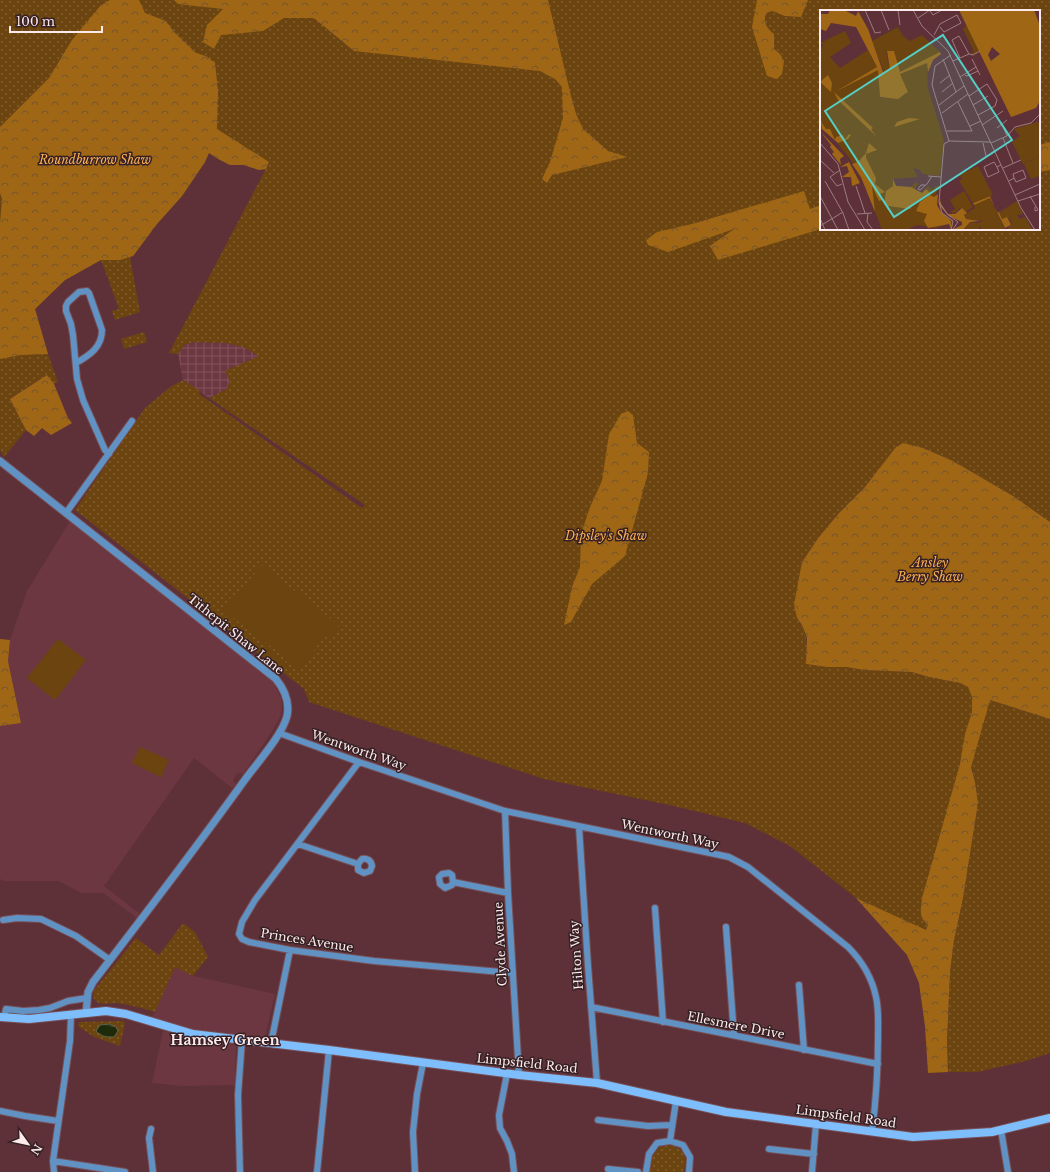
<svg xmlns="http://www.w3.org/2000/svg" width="1050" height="1172" viewBox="0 0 1050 1172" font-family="'Libre Baskerville',serif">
	<defs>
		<pattern id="industrial-grid" width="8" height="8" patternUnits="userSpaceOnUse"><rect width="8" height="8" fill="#6c3740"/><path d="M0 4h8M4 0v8" fill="none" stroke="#82545c"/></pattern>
		<pattern id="green-dots" width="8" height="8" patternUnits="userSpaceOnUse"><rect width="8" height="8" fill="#6b440f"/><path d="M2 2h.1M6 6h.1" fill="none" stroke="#815f32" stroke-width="1.8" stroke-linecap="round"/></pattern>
		<pattern id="forest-crowns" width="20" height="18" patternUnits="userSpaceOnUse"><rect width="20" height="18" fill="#9f6616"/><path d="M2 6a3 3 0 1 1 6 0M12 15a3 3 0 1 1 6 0" fill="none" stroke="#76562e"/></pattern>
		<pattern id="water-ripples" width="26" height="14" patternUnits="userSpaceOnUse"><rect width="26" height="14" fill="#1d2b0a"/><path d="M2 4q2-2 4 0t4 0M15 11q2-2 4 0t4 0" fill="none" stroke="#344022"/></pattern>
	</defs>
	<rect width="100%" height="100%" fill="#5e3139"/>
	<path fill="#6c3740" d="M 70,521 L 273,682 L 281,698 L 282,707 L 281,715 L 273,730 L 243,774 L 238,773 L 236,775 L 233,781 L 236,784 L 232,788 L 194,758 L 104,886 L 140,914 L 137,918 L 103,893 L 82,893 L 58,881 L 4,881 L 0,879 L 0,726 L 21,723 L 8,661 L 10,640 L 27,591 Z
		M 175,966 L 193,976 L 275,994 L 265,1037 L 214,1033 L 177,1026 L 152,1017 Z
		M 163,1031 L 236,1045 L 235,1085 L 183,1086 L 152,1083 Z"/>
	<path fill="url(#industrial-grid)" d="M 193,342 L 226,343 L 243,347 L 260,356 L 226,371 L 230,381 L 227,389 L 209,398 L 183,380 L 178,354 L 184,345 Z"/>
	<path fill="url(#green-dots)" fill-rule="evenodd" d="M 0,0 L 533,0 L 551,14 L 548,0 L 1050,0 L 1050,522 L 1013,496 L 953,461 L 923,448 L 899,444 L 865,487 L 839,513 L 819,537 L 802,562 L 797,618 C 809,635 807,644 806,664 L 827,667 L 846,667 L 864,670 L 912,672 L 929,677 L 960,683 L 990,700 L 1050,719 L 1050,1053 L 1026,1061 L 977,1072 L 948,1072 L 947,1041 L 950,972 L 954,940 L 963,898 L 978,803 L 975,782 L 972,768 L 926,931 L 856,898 L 790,846 L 745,823 L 674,806 L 544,779 L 309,702 L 304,689 L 75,510 L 145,408 L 170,387 L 183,380 L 200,391 L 199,394 L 362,508 L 365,505 L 209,398 L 227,389 L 230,381 L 225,371 L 259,356 L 243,347 L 226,343 L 193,342 L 184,345 L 178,354 L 169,353 L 269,163 L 217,129 L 205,162 L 182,196 L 157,224 L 133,256 L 130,257 L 140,312 L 115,320 L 112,311 L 119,309 L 101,260 L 65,280 L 35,309 L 48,354 L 58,382 L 54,384 L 47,375 L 10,399 L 26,430 L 4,457 L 0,450 ZM 821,11 L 1039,11 L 1039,229 L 821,229 Z
		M 144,332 L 147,342 L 124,349 L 121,339 Z
		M 183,923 L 195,932 L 208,957 L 193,976 L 175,967 L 155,1012 C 141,1008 129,1004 114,1003 C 108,1003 102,1006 96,1001 C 92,998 93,993 95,989 L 136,938 L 159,955 Z
		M 123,1021 L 125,1023 L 120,1046 L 94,1037 L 78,1026 L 79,1022 Z
		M 670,1145 C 687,1150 686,1156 684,1172 L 650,1172 L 651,1157 L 660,1147 Z"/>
	<path fill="url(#forest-crowns)" d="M 110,0 L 139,0 L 145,13 L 166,21 L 174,32 L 196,53 L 206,56 L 215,63 L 218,91 L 217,129 L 269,162 L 266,169 L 259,170 L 243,165 L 230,165 L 218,159 L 209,153 L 205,162 L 182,196 L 157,224 L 133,256 L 120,260 L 101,260 L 65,280 L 35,309 L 48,354 L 21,355 L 0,359 L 0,223 L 2,199 L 0,193 L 0,127 L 49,78 L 72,40 L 101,5 Z
		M 174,0 L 548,0 L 571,96 L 576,114 L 583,129 L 608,151 L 627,157 L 552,175 L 547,183 L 542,179 L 550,162 L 563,118 L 562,87 L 555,79 L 540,71 L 354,51 L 314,18 L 284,18 L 263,31 L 221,35 L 214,49 L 203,42 L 207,25 L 223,9 L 178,4 Z
		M 757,0 L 808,0 L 801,17 L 785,16 L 772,11 L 766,13 C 763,22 766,28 774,34 L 774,49 L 780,54 L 784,61 L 782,74 L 777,79 L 767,76 L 752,27 Z
		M 1050,142 L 1050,170 L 1039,172 L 1039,145 Z
		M 804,191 L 810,209 L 821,205 L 821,229 L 718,260 L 710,246 L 734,229 L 668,252 L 648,245 L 646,240 L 657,232 L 692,224 Z
		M 47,375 L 54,384 L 68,418 L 72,423 L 51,435 L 42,428 L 34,436 L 26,430 L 10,399 Z
		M 628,411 L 633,415 L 637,443 L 649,452 L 648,473 L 625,556 L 592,584 L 571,622 L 564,625 L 572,587 L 580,567 L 581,534 L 590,507 L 602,481 L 609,434 L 621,414 Z
		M 903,443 L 923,448 L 953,461 L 1013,496 L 1050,522 L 1050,719 L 990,700 L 971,767 L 975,782 L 978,803 L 963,898 L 954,940 L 950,972 L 947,1041 L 948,1072 L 928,1073 L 925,1026 L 919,983 L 907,955 L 856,898 L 926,930 L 928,925 C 918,916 921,910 922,898 L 960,764 L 965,734 L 972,712 L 972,697 L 968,687 L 960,683 L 929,677 L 912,672 L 864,670 L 846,667 L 827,667 L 806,664 L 807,638 L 802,625 L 797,618 L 794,605 L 802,562 L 819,537 L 839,513 L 865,487 L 896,447 Z
		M 0,639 L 10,640 L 8,661 L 21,723 L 0,726 Z"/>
	<path fill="#6b440f" d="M 261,565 L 339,625 L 330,637 L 326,634 L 300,669 L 222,609 L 231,597 L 235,599 Z
		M 58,639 L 86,660 L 55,700 L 27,678 Z
		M 265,646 L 288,664 L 284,670 L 260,651 Z
		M 140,747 L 169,760 L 161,777 L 132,763 Z"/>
	<path fill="url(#water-ripples)" stroke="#60644e" d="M 109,1024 L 116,1027 L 118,1031 L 114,1037 C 106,1037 102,1037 96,1031 L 100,1025 Z"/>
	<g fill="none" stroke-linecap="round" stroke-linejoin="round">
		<defs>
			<path id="minor" d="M 76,363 C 90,355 102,347 102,330 L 89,293 L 87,291 L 79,292 L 68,302 L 66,306 L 66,311 L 71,324 L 73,335 L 77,379 L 83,400 L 105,450 L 109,454
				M 66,513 L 132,421
				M 279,733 L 359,762 L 505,811 L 715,854 L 729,857 L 748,867 L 848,947 C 862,961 872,978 876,997 C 879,1010 878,1024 878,1037 C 878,1069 876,1101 872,1132
				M 359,762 L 255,900 L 242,922 L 239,934 L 242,939 L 249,942 L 290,950 L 374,961 L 513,973
				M 505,811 L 508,893 L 519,1075
				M 579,827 L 588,966 L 597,1083
				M 298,844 L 358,864 L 358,870 L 364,873 L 370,871 L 372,866 C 371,860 367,858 362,859 L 358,864
				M 453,882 L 452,885 L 445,888 L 440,884 L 439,877 L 442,874 L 449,873 L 452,875 L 453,882 L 508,893
				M 655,908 L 663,1022
				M 3,920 L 17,918 L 41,919 L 76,936 L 110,960
				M 726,927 L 734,1035
				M 799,985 L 804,1050
				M 591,1007 L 878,1064
				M 4,1018 L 6,1009 L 23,1011 L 39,1010 L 50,1008 L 68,1001 L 87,998
				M 271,1043 L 290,950
				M 507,1074 L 499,1115 L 500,1128 L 507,1141 L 512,1154 L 514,1172
				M 676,1101 L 670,1141 L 683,1145 L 690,1157 L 689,1172
				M 0,1111 L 25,1116 L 58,1121
				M 598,1120 L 648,1126 L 672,1125
				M 151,1129 L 149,1138 L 153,1172
				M 1001,1130 L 1008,1172
				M 769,1149 L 814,1154
				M 53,1161 L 125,1172
				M 608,1169 L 638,1172
				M 54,1172 L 53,1161 L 70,1041 L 71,1015
				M 240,1172 L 238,1095 L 242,1040
				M 317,1172 L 329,1050
				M 415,1172 L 413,1132 L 417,1094 L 423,1063
				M 646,1172 L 649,1154 L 657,1143 L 670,1141
				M 812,1172 L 816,1124"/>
			<path id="tertiary" d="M 0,461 L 276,679 C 284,689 290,702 287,716 C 282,736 256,764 244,781 C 195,849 144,916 93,982 L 88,992 L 86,1013"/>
			<path id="secondary" d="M 0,1017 L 29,1019 L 106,1011 L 126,1014 L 193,1034 L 329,1050 L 519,1075 L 597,1083 L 726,1112 L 913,1137 L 992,1132 L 1050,1118"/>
		</defs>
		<use href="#minor" stroke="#774f56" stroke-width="8"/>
		<use href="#tertiary" stroke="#774f56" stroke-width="9"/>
		<use href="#secondary" stroke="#774f56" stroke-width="10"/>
		<use href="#minor" stroke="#6092c3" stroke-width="6"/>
		<use href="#tertiary" stroke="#6092c3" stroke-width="7"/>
		<use href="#secondary" stroke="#7fbefc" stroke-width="8"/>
	</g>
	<g text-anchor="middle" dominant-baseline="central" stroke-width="3" stroke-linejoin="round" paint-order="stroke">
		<g font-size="12" font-style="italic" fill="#fbb054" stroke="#352023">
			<text x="95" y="159">Roundburrow Shaw</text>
			<text x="606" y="535">Dipsley's Shaw</text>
			<text x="930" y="562">Ansley<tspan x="930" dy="14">Berry Shaw</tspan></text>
		</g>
		<g font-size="12" fill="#fceaec" stroke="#352023">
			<text transform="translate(236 634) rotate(39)">Tithepit Shaw Lane</text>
			<text transform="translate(359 750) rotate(19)">Wentworth Way</text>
			<text transform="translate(670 834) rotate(12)">Wentworth Way</text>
			<text transform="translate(307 940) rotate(9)">Princes Avenue</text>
			<text transform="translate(500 944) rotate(-93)">Clyde Avenue</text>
			<text transform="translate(576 955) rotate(-94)">Hilton Way</text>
			<text transform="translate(736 1025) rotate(11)">Ellesmere Drive</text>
			<text transform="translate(527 1063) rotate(6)">Limpsfield Road</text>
			<text transform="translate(846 1116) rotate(8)">Limpsfield Road</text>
		</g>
		<g font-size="14" font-weight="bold" fill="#fceaec" stroke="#352023">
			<text x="225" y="1040">Hamsey Green</text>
		</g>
	</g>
	<g transform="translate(820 10)">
		<rect width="220" height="220" fill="#5e3139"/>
		<path d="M 147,15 L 160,41 L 153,45 L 150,44 L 154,42 L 143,19 ZM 78,17 L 83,26 L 90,31 L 102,25 L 120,42 L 89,59 L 107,53 L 108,78 L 124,130 L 120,166 L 102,164 L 100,160 L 93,158 L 98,167 L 73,169 L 73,176 L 91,177 L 96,172 L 98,174 L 94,180 L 102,183 L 108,176 L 113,180 L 115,176 L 119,176 L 115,187 L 117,195 L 121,202 L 132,210 L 133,217 L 129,214 L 115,218 L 97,215 L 86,220 L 62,220 L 47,180 L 33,153 L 15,130 L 0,118 L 0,41 L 3,35 L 0,33 L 25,21 L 31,33 L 10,47 L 20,58 L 48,40 L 59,62 L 60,88 L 84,86 L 88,82 L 80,66 L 74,41 L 66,42 L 70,59 L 64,62 L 52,31 ZM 220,146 L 220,166 L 211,169 L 204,154 ZM 144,181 L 153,197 L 146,202 L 140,198 L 133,204 L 131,202 L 135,199 L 130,190 ZM 170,188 L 185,220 L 162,220 L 160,216 L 158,220 L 145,219 L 150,212 L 157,213 L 163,211 L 146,209 L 144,205 L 155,198 L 154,195 L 158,192 ZM 197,191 L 203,204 L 190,207 L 191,215 L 188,208 L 182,210 L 179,203 Z" fill="#6b440f"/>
		<path d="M 10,0 L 24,0 L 36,6 L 38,1 L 48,19 L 63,62 L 70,59 L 67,41 L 74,41 L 80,62 L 120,42 L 121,44 L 113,50 L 108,62 L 107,53 L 80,64 L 88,82 L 78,89 L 60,87 L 58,60 L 15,82 L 57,57 L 36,17 L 11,13 L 6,21 L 0,19 L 0,4 L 8,4 ZM 139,0 L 214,0 L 220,16 L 220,91 L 216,98 L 191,107 ZM 172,37 L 180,44 L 171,51 L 168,45 ZM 8,65 L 12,73 L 11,82 L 0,72 ZM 14,82 L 53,118 L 51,119 L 56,126 L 18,90 ZM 0,105 L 2,113 L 6,119 L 10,119 L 15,130 L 16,127 L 23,125 L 25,129 L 29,124 L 31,125 L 28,129 L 18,133 L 2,119 ZM 89,108 L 100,109 L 74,117 L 77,112 ZM 0,121 L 24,146 L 20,149 L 21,155 L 12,144 L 14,142 L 10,137 L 11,135 ZM 49,133 L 57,140 L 46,144 L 46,148 L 56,168 L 55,174 L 65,182 L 60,184 L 62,190 L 59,191 L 52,176 L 55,202 L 41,167 L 32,154 L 38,152 L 46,143 ZM 29,152 L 40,173 L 32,176 L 31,167 L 22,167 L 29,162 L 27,156 L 20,157 ZM 73,169 L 76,176 L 91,177 L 102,183 L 106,179 L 110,183 L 94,193 L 90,199 L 68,196 L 64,194 L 66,181 L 73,176 ZM 118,184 L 117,195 L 121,202 L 131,211 L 131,219 L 129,214 L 108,218 L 104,211 L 107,204 L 96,201 L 100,192 L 110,185 L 114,187 ZM 170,186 L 177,203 L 194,193 L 179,202 L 182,209 L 187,207 L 191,215 L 185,218 L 170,188 L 154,195 L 153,193 ZM 120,188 L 121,194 L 128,204 L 135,204 L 142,198 L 147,203 L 144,205 L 146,209 L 160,211 L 150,212 L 143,220 L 132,220 L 142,215 L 142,212 L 129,206 L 120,196 Z" fill="#9f6616" fill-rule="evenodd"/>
		<path d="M 217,112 L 220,113 L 220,146 L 203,154 L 192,132 L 200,126 L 194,119 ZM113 138a5 5 0 1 1 10 0a5 5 0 1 1-10 0ZM 158,156 L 173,185 L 153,193 L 139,171 L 142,169 L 139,165 ZM 197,204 L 199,209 L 205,207 L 213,220 L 186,220 L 192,215 L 190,207 Z" fill="#6b440f"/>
		<path fill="none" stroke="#9d7b81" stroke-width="1" d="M 45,0 L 55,23 L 61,22M 61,0 L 69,20M 78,0 L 80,15M 93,0 L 102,16 L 128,41 L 201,198 L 215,220M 110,1 L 113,5 L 122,0M 98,8 L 110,0M 114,25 L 120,14 L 137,5 L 141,13 L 124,22 L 120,17M 149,44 L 153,45 L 160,41M 123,49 L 136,82M 152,49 L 160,65M 133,51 L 149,44 L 139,26 L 132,30 L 140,48M 145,65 L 147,66 L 158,61M 140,67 L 156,57M 120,73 L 130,65M 122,82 L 133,73M 149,86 L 167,74 L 177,90 L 175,96 L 158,105M 119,95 L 144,76M 153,95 L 168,86M 122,103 L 148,84M 182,114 L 187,126M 162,115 L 183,101M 150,116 L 161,111M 177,118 L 187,110M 127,121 L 152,121 L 138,92M 183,128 L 193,153M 129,131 L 112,75 L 115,56 L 131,45M 0,133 L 18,154 L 28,192 L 45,220M 163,133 L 166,146M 171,133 L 187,126 L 195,117 L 211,113 L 220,104M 0,150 L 14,163M 177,157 L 174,152 L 164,157 L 168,167 L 179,162 L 177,157 L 181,155M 183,158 L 201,150M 20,160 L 10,167 L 17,176 L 22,174M 108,166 L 121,167M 5,171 L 23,203 L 29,220M 189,171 L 194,168 L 193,164 L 203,160 L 206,168 L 196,172 L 194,168M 105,175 L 101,175 L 98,179 L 100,180 L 107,174 L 112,166M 36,176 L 45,203M 195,185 L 220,174M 0,186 L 18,220M 210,186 L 218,200 L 215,201 L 215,197M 198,191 L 220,184M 119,192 L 127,204 L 138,212 L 133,219M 48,203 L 47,212 L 53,220M 37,204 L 52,203M 0,208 L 5,220M 0,216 L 23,202M 131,220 L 133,211 L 122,203 L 119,192 L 124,134 L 129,131 L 170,132"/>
		<path fill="#55cec6" fill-opacity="0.15" stroke="#55cec6" stroke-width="2" d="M 123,25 L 192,130 L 74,207 L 5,101 Z"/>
		<rect width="220" height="220" fill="none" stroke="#fceaec" stroke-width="2"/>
	</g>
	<g transform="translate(28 1144) rotate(123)" stroke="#352023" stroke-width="3" paint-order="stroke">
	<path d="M0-3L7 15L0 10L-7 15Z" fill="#fceaec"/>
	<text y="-6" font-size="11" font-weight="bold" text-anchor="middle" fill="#fceaec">N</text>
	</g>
	<path d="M10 26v6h92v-6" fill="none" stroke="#fceaec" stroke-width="2"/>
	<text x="16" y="26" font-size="12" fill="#fceaec" stroke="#352023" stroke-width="3" paint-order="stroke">100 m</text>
</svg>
